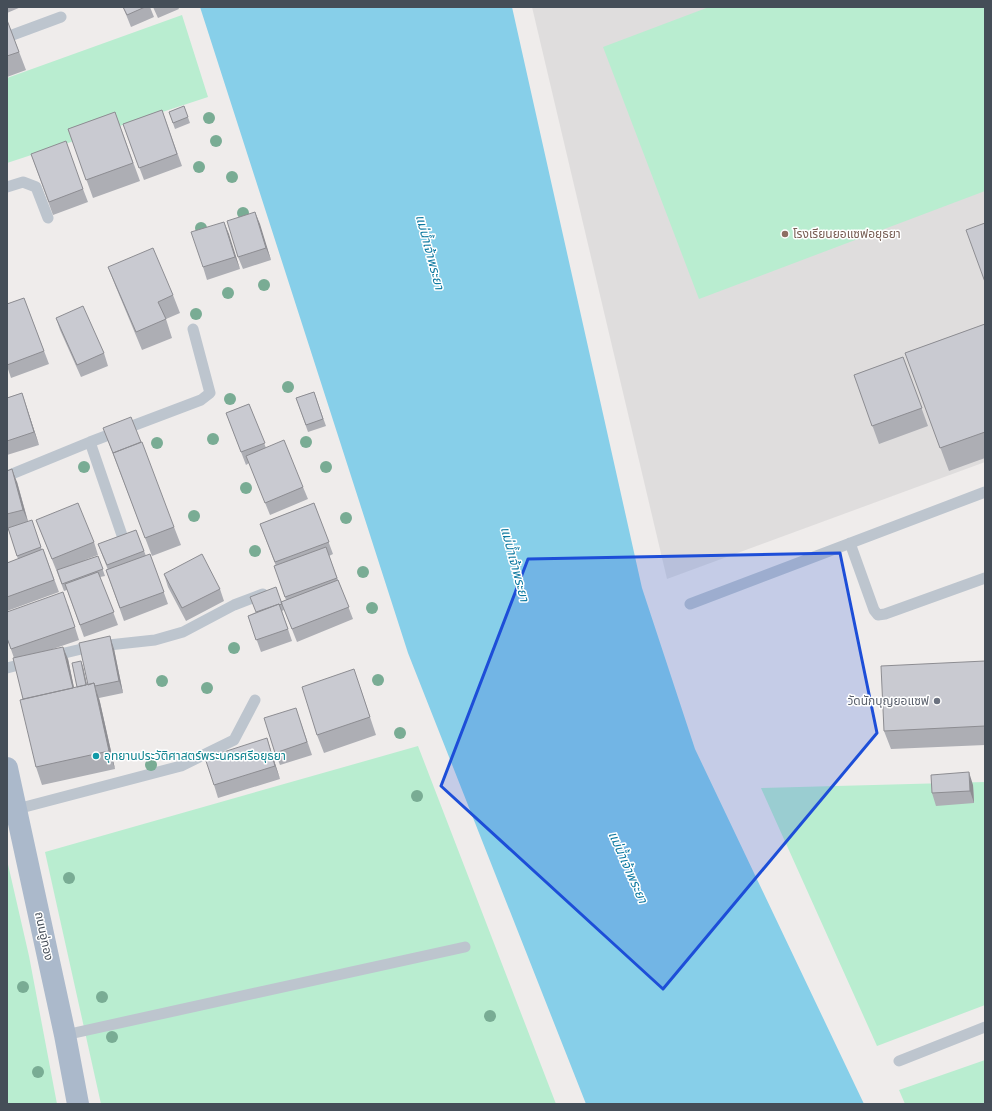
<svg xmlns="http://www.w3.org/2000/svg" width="992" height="1111" viewBox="0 0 992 1111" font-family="Helvetica,'Noto Sans Thai',sans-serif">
	<rect width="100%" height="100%" fill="#efeceb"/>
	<path fill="#dfdddd" d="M 532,7 L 985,7 L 985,462 L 667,579 Z"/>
	<path fill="#b9edd0" d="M 709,7 L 985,7 L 985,191 L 699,299 L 603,47 Z
		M 182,15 L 208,97 L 7,163 L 7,78 Z
		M 418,746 L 556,1104 L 101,1104 L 45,852 Z
		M 985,782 L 985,1005 L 877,1046 L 761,788 Z
		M 7,860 L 29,956 L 57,1104 L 7,1104 Z
		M 985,1060 L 985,1104 L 905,1104 L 899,1090 Z"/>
	<path fill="#87cfe9" d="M 200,7 L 512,7 L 642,588 L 695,749 L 864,1104 L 586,1104 L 408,653 Z"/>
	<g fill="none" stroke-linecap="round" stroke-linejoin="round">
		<path stroke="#bdc5ce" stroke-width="11" d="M 7,37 L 61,17
			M 7,187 L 23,182 L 36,187 L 48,218
			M 90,442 L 125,544
			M 7,476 L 90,442 L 201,400 L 210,393 L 193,329
			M 850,543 L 874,610 L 878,615 L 885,614 L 985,578
			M 690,604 L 985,492
			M 52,656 L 90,647 L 155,640 L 183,632 L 234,605 L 263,594
			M 7,668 L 30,662
			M 17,809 L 181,766 L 234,740 L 255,700
			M 65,1035 L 465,947
			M 899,1061 L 985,1027"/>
		<path stroke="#abb9cb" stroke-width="22" d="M 7,768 L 65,1035 L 78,1104"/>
	</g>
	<g fill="#79ac94">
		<circle cx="209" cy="118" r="6"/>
		<circle cx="216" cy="141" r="6"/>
		<circle cx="199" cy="167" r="6"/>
		<circle cx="232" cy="177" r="6"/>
		<circle cx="243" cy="213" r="6"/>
		<circle cx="201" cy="228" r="6"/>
		<circle cx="264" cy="285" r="6"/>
		<circle cx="228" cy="293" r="6"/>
		<circle cx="196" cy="314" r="6"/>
		<circle cx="288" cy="387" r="6"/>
		<circle cx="230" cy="399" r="6"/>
		<circle cx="213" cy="439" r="6"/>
		<circle cx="306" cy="442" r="6"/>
		<circle cx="157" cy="443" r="6"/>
		<circle cx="84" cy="467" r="6"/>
		<circle cx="326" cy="467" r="6"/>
		<circle cx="246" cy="488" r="6"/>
		<circle cx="194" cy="516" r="6"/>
		<circle cx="346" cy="518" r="6"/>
		<circle cx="255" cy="551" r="6"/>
		<circle cx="363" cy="572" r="6"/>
		<circle cx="372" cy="608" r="6"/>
		<circle cx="234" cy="648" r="6"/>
		<circle cx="378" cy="680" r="6"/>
		<circle cx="162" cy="681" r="6"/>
		<circle cx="207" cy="688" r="6"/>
		<circle cx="400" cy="733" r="6"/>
		<circle cx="151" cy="765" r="6"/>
		<circle cx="417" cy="796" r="6"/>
		<circle cx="69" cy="878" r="6"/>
		<circle cx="23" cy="987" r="6"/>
		<circle cx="102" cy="997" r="6"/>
		<circle cx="490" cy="1016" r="6"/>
		<circle cx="112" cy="1037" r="6"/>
		<circle cx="38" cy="1072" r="6"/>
	</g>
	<path fill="#adaeb4" d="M 7,7 L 21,7 L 7,13 Z
		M 123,7 L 150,7 L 154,17 L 131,27 Z
		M 153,7 L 178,7 L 179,9 L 158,18 Z
		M 7,20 L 26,70 L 7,77 Z
		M 184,106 L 190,123 L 175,129 L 169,112 Z
		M 162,110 L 182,166 L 144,180 L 123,124 Z
		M 115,112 L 140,181 L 93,198 L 68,129 Z
		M 31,154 L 83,189 L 88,202 L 53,215 Z
		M 255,212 L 271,260 L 243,269 L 238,257 Z
		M 224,222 L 240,269 L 207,280 L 203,267 Z
		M 108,267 L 173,295 L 180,313 L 166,319 L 172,338 L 142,350 L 115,285 Z
		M 24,298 L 49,364 L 11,378 L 7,366 L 7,304 Z
		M 56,318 L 104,353 L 108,366 L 81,377 L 60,330 Z
		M 985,324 L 985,458 L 949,471 L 905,353 Z
		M 903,357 L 928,426 L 879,444 L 854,375 Z
		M 314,392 L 326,426 L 308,432 L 296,398 Z
		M 22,393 L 39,445 L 7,455 L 7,398 Z
		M 249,404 L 266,448 L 303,487 L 308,499 L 270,515 L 249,463 L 246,465 L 226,413 Z
		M 103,428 L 174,527 L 181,545 L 152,556 Z
		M 7,471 L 17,482 L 28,521 L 36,532 L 42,550 L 43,549 L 59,592 L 7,611 L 7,563 L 18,559 L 8,528 L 10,527 L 7,528 Z
		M 314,503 L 333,554 L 329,556 L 353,619 L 297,642 L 281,602 L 286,600 L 274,566 L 276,566 L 260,524 Z
		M 36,520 L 94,542 L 98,555 L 82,561 L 98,556 L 105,576 L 100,577 L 118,625 L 84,637 L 67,590 L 64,591 L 57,572 Z
		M 136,530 L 146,556 L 150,554 L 168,604 L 124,621 L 106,570 L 108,570 L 98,544 Z
		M 164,574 L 220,589 L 224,601 L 186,621 L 168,587 Z
		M 276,587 L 284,610 L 282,611 L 292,641 L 261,652 L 248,616 L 256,612 Z
		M 68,605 L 79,640 L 47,651 L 68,659 L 74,688 L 77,687 L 81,661 L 83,667 L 87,685 L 88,685 L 114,649 L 123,693 L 99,698 L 115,769 L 42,785 L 36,767 L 23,699 L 14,658 L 7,638 Z
		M 985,661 L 985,745 L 891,749 L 884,731 Z
		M 360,687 L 376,735 L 324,753 L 317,735 Z
		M 300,720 L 312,755 L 280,765 L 275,753 Z
		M 267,738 L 280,779 L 218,798 L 214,785 Z
		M 973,785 L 974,803 L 936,806 L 932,793 Z"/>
	<path fill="#8d8d92" d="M 255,212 L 260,224 L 271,260 L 266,248 Z
		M 224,222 L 229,234 L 240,269 L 235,257 Z
		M 22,393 L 26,405 L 39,445 L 34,432 Z
		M 12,469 L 17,482 L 28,522 L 23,510 Z
		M 110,636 L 114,649 L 123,693 L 119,681 Z
		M 63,647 L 68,659 L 77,702 L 73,690 Z
		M 81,661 L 83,667 L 90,699 L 88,692 Z
		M 94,683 L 100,702 L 115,769 L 109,751 Z
		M 267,738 L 271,751 L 280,779 L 275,766 Z
		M 969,772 L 973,785 L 974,803 L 970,791 Z"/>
	<path fill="#c9cad1" stroke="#8d8d92" d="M 123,7 L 145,7 L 127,15 Z
		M 7,20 L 19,52 L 7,56 Z
		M 184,106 L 188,117 L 173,123 L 169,112 Z
		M 162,110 L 177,154 L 139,168 L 123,124 Z
		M 115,112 L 133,163 L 86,180 L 68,129 Z
		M 66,141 L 83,189 L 49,202 L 31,154 Z
		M 255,212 L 266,248 L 238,257 L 227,221 Z
		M 224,222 L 235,257 L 203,267 L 191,232 Z
		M 985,223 L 985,282 L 966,230 Z
		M 153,248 L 173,295 L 158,302 L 166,319 L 136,332 L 108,267 Z
		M 24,298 L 44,351 L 7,365 L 7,304 Z
		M 83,306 L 104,353 L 77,365 L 56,318 Z
		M 985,324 L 985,432 L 940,448 L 905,353 Z
		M 903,357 L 922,408 L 872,426 L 854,375 Z
		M 314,392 L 323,419 L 306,425 L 296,398 Z
		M 22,393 L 34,432 L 7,441 L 7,398 Z
		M 249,404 L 265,443 L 241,452 L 226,413 Z
		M 131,417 L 141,442 L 113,453 L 103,428 Z
		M 284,440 L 303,487 L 265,503 L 246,456 Z
		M 142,442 L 174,527 L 145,538 L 113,453 Z
		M 12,469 L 23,510 L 7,514 L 7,471 Z
		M 78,503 L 94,542 L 52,559 L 36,520 Z
		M 314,503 L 329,542 L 275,562 L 260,524 Z
		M 32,520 L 41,547 L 17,556 L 8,528 Z
		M 136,530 L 144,551 L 107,565 L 98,544 Z
		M 326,547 L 337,578 L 285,597 L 274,566 Z
		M 43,549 L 54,580 L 7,597 L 7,563 Z
		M 150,554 L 164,592 L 120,608 L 106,570 Z
		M 202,554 L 220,589 L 182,608 L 164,574 Z
		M 98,556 L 103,569 L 62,584 L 57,570 Z
		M 98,572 L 114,612 L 80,625 L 65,584 Z
		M 338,580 L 349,607 L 292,629 L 281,602 Z
		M 276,587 L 282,604 L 279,605 L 279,604 L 256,612 L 250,597 Z
		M 63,592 L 75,627 L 11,649 L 7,638 L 7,612 Z
		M 279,604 L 288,629 L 256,640 L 248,616 Z
		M 110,636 L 119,681 L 95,686 L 94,683 L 88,685 L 79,643 Z
		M 63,647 L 73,688 L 23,699 L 13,658 Z
		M 81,661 L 86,685 L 77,687 L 72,663 Z
		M 985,661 L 985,726 L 884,731 L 881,666 Z
		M 354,669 L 370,717 L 317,735 L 302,687 Z
		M 94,683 L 109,751 L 36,767 L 20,700 Z
		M 296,708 L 307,742 L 275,753 L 264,718 Z
		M 267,738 L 275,766 L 214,785 L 205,758 Z
		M 969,772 L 970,791 L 932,793 L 931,775 Z"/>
	<path fill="#1d4ed8" fill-opacity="0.2" stroke="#1d4ed8" stroke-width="3" stroke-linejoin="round" d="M 840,553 L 877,733 L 663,989 L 441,786 L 528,559 Z"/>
	<circle fill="#8d6e63" stroke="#fff" stroke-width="1.5" cx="785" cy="234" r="4"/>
	<circle fill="#6b7280" stroke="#fff" stroke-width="1.5" cx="937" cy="701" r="4"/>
	<circle fill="#0f9aa8" stroke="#fff" stroke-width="1.5" cx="96" cy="756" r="4"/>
	<g text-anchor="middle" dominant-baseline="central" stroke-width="3" stroke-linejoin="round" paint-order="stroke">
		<g font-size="12" fill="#785e54" stroke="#fff" text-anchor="start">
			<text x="793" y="234">โรงเรียนยอแซฟอยุธยา</text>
		</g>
		<g font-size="12" fill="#5b616d" stroke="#fff" text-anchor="end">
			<text x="929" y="701">วัดนักบุญยอแซฟ</text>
		</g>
		<g font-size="12" fill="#0d838f" stroke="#fff" text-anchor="start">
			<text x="104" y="756">อุทยานประวัติศาสตร์พระนครศรีอยุธยา</text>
		</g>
		<g font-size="12" fill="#454e58" stroke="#fff">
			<text transform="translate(44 936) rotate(78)">ถนนอู่ทอง</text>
		</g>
		<g font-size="13" font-style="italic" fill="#0f7aa1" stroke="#fff">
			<text transform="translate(430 252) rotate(75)">แม่น้ำเจ้าพระยา</text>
			<text transform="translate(515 564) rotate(75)">แม่น้ำเจ้าพระยา</text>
			<text transform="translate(628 867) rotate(66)">แม่น้ำเจ้าพระยา</text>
		</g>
	</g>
	<rect width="992" height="1111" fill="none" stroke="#454e58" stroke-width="16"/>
</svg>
